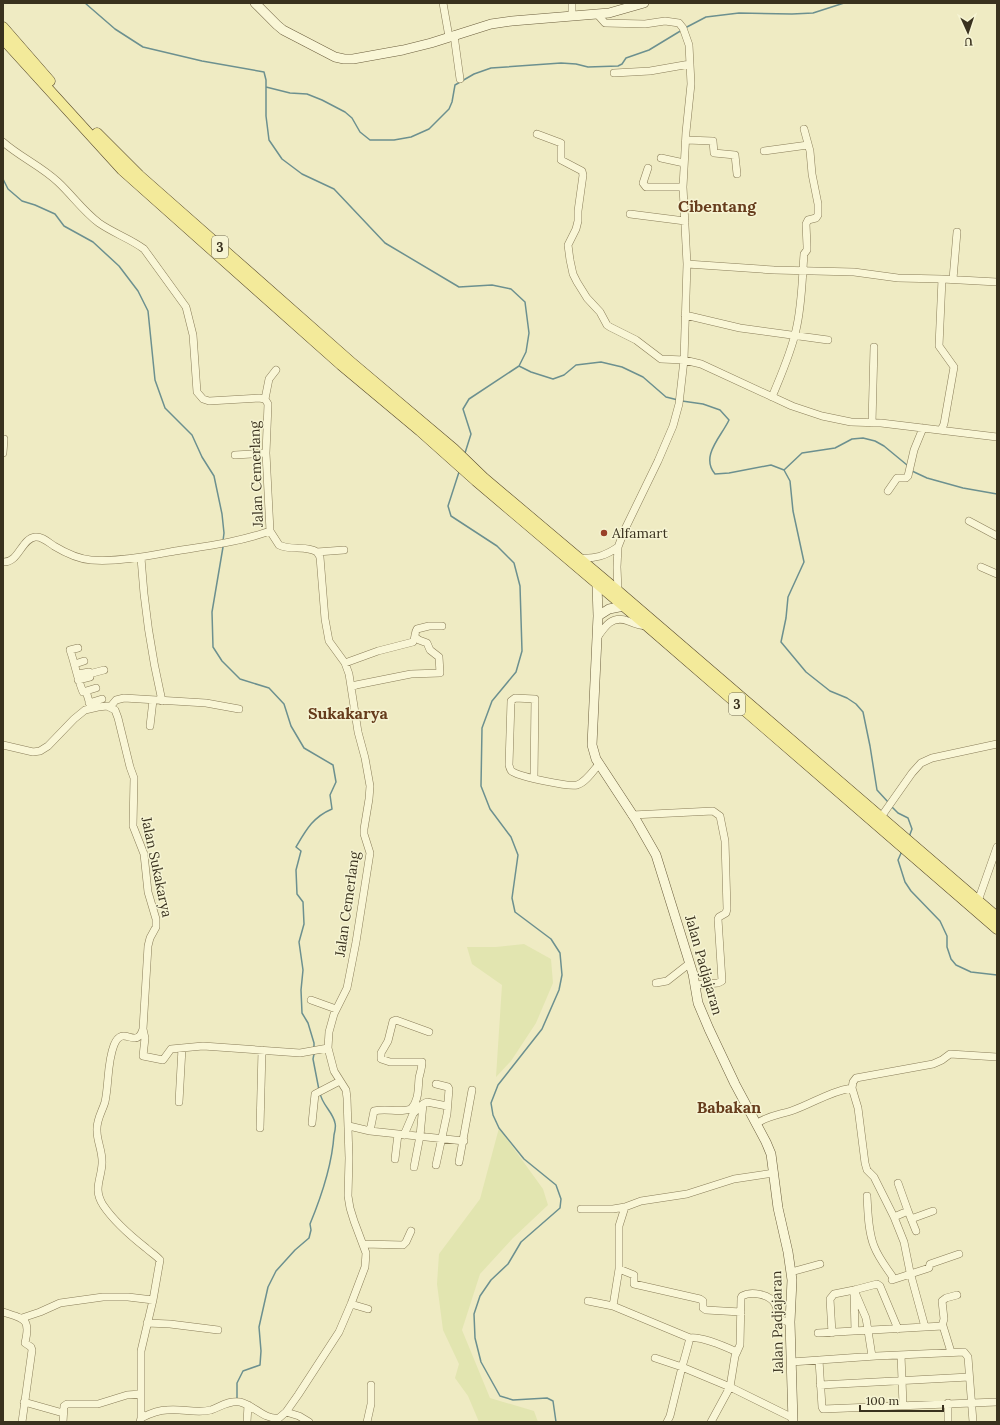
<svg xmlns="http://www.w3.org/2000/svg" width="1000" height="1425" viewBox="0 0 1000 1425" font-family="Lora,serif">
	<rect width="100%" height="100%" fill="#efebc3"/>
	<path fill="#e2e5b0" d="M 524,944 L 551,959 L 553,983 L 536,1023 L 511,1061 L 496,1077 L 502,985 L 472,964 L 467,947 L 496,947 Z
		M 499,1128 L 543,1189 L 548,1205 L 513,1238 L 480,1274 L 462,1330 L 490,1398 L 534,1411 L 538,1422 L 479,1422 L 468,1396 L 455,1378 L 459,1364 L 443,1330 L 437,1284 L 439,1254 L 480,1199 Z"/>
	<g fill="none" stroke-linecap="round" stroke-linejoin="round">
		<path stroke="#6c908f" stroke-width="1.5" d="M 85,3 L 115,29 L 143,47 L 202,61 L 264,72 L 266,80 L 266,116 L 269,140 L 282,159 L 302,174 L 334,189 L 385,243 L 459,287 L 492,285 L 511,289 L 525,302 L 529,333 L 526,352 L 519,366 L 469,399 L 463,409 L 471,434 L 465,453
			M 685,28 L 706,17 L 739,13 L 792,14 L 813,13 L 844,3
			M 266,87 L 290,93 L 307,94 L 322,100 L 345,112 L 352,118 L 360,132 L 370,140 L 394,140 L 411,137 L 429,129 L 449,109 L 452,102 L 455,85 L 474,74 L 491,68 L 561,63 L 576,64 L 588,67 L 618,66 L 622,64 L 626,58 L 649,50 L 682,30
			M 3,179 L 8,189 L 22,201 L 35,205 L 55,214 L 64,226 L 93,242 L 119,266 L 138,291 L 148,311 L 155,380 L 165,408 L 192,435 L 202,457 L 214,476 L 222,514 L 224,533 L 223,541
			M 519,366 L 531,372 L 553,379 L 564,375 L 576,365 L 601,362 L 622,367 L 643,377 L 666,397 L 678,400
			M 682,401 L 703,404 L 720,410 L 729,420 C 721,437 700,456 715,474 L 729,473 L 771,465 L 784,470 L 790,481 L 793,511 L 804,562 L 788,597 L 786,618 L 781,642 L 806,672 L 830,691 L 847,698 L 856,704 L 863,712 L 870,746 L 877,790 L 888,802
			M 784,470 L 802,453 L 835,448 L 852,439 L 863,438 L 875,441 L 884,446 L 907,465
			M 912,471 L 927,478 L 963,488 L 997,494
			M 459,472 L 448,506 L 451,516 L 497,546 L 514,563 L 520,586 L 522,651 L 516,672 L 492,701 L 482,728 L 481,786 L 490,809 L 511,837 L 518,855 L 512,898 L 515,912 L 551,939 L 560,953 L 562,975 L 559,990 L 542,1029 L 498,1085 L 491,1103 L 493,1115 L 499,1128 L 524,1159 L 556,1185 L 561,1199 L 560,1208 L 521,1242 L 508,1264 L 491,1280 L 480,1296 L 474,1314 L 475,1338 L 481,1362 L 500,1396 L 513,1400 L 547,1398 L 553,1401 L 556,1422
			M 223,547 L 212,612 L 213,647 L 222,661 L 240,679 L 269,688 L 284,704 L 291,726 L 304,748 L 333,765 L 336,782 L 330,795 L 332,809 C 313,817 306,830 296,847 L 301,851 L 296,870 L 297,894 L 303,902 L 304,924 L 299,942 L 303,970 L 301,990 L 302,1013 L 308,1023 L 314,1043 L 314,1048
			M 892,807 L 898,813 L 908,818 L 912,829 L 909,837
			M 902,851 L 898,860 L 905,882 L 911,891 L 940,921 L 947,936 L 947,947 L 951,959 L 956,965 L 971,972 L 997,975
			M 314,1054 L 313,1059 L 319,1090
			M 237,1400 L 237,1383 L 243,1371 L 260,1365 L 261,1351 L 259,1327 L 268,1287 L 276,1271 L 295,1250 L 309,1238 L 311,1230 L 310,1224 C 322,1195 332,1166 334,1135 C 335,1131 336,1126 335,1123 C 333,1112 322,1105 320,1093"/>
		<defs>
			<path id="street" d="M 443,3 L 449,37
				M 572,3 L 572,16
				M 597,14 L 605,23 L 645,24 L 665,21 L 679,23 L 683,28 L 689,45 L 691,84 L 686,132 L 683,187 L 687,264 L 684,360 L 679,404 L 673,426 L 658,461 L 625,529 L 618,547 L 617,567 L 618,591
				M 454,35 L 460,79
				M 614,73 L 650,71 L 690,64
				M 537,134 L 561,143 L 561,160 L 582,171 L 583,175 L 578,211 L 578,221 L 576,229 L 568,245 L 570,260 L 573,274 L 577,282 L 587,298 L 600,312 L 607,325 L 610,327 L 636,340 L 661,359 L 684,360 L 701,364 L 792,406 L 822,416 L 851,422 L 881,423 L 997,437
				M 686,140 L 713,141 L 714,153 L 735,155 L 737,174
				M 3,142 C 20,157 41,166 58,182 C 72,195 83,211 99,223 C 113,233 131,239 144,249 L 186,307 L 193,335 L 197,392 L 203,399 L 209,401 L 259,398 L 265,399 L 268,404 L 266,453 L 270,531 L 279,545 C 291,551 305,545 317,552 L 320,557 L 325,619 L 329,641 L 345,663 L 349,674 L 358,732 L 365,758 L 370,786 L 369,799 L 364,829 L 364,834 L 370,853 L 356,942 L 347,988 L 334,1014 L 329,1032 L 328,1048 L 334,1071 L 346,1090 L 347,1098 L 349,1158 L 348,1196 L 350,1208 L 354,1221 L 366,1253 L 365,1267 L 351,1304 L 339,1332 L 298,1395 L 286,1412 L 279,1418 C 264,1420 254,1405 240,1402 C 229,1400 220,1407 211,1410 C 196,1414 182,1408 167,1410 C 158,1410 149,1414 141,1418 L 140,1422
				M 764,151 L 808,145
				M 661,158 L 684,163
				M 648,168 L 643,183 L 646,187 L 683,187
				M 630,214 L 685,221
				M 687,264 L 774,270 L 854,272 L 898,278 L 942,279
				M 953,279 L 957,232
				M 685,315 L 740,328 L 828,340
				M 772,397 C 781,375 791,353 796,330 C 802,305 802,280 804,254 L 807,250 L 807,246 L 806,224 L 808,220 L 816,218 L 818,215 L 818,204 L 812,174 L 810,151 L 804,129
				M 265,399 L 269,379 L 276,370
				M 872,423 L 874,347
				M 941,430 L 944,424 L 954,367 L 939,346 L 942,279 L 997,282
				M 3,453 L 4,439
				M 235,455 L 266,453
				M 888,491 L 897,478 L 906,478 L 908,476 L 914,450 L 923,428
				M 969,521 L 997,536
				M 317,552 L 344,550
				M 141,558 C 144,606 151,653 162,701
				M 579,558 C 595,559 605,556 618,547
				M 3,562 C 19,563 21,539 35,537 C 42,536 48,542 54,546 C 64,552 79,559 91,560 C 119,562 148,556 175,551 C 207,546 239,542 270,531
				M 981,567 L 997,574
				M 597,638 C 605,626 612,615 628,621 C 635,624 639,626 647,626
				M 78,648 L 70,650 C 75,664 77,678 83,692 L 86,691 L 91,708
				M 345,663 L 378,651 L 413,642 C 416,637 414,633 417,629 L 429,626 L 442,626
				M 75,664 L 84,661
				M 89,674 L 104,670
				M 78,680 L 90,677 L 89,672 L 78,674
				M 352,687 L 356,685 L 411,674 L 440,673 L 439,657 L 430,650 L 427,643 L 419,640 L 415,637
				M 86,691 L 96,688
				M 89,703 L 102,699
				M 110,707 L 116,700 L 124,698 L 206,703 L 239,709
				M 150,726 L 153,700
				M 3,745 L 33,752 L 40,751 L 48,746 L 74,719 L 85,710 L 98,707 L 107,706 L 115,710 L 118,718 L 130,767 L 134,778 L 133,826 L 144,854 L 148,892 L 156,919 L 156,927 L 150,938 L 148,946 L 143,1029 C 136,1051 123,1023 114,1045 C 107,1063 109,1083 105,1102 C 102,1112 96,1120 97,1131 C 97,1142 103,1152 102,1164 C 101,1180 93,1189 103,1205 C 113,1220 132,1237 146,1248 C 150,1252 156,1255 160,1260 L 153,1300 L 141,1351 L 141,1418
				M 534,778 L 535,699 L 515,698 L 511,701 L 509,765 C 510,768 510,771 513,772 C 522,777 568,787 577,785 C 586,782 593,771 599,764
				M 632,815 L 713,811 L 720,816 L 725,841 L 727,909 L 726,913 L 719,917 L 718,919 L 722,981 L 718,983 L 695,985
				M 881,817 L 912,773 L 921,763 L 932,758 L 997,744
				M 978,901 L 997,847
				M 656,983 L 667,981 L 690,963
				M 311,1000 L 336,1009
				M 143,1029 L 145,1038 L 143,1056 L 163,1060 L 171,1049 L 203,1046 L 300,1053 L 328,1048
				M 436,1084 L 448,1087 L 449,1089 L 447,1114 L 436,1165
				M 852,1088 L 858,1108 L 865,1163 L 867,1170 L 874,1177 L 894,1217 L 904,1242 L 910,1272 L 925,1327 L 943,1326 L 951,1352
				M 179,1102 L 182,1048
				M 312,1123 L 315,1094 L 340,1081
				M 756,1124 C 767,1116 778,1115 791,1111 C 812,1104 830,1091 852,1088 L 853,1082 L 856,1078 L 933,1064 L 942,1060 L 950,1054 L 997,1057
				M 349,1126 L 370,1131 L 464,1141
				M 260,1128 L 262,1050
				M 370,1131 L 374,1111 C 386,1108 400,1113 411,1109 C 419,1100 418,1089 419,1078 C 420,1073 422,1068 422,1062 L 390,1062 L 381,1059 L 381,1053 L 388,1041 L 393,1021 L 396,1020 L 429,1032
				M 404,1135 L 413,1114 L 420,1106
				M 395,1159 L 398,1134
				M 459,1162 L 472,1090
				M 414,1167 L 420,1136 L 423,1104 L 427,1102 L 447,1106
				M 898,1183 L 908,1211
				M 867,1196 C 868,1212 868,1231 874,1246 C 879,1259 887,1268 894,1279
				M 581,1209 L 613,1209 L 625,1207
				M 894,1217 L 908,1211 L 916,1231
				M 911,1219 L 933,1211
				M 364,1244 L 403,1245 L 406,1242 L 411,1231
				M 619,1269 L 634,1275 L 634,1284 L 700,1299 L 703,1301 L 703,1308 L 706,1310 L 741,1312
				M 791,1272 L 820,1264
				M 892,1280 L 929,1268 L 930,1264 L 959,1254
				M 854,1290 L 866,1318 L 872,1356
				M 854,1293 L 855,1331
				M 588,1301 L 613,1306 L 690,1338 L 686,1353 L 682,1367 L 655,1358
				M 351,1304 L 368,1309
				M 613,1306 L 619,1269 L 619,1226 L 625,1207 L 641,1201 L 687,1194 L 734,1179 L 774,1173
				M 3,1312 C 24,1319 31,1318 25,1343 L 31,1347 L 32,1350 L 22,1422
				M 22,1318 L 40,1312 L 60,1303 L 103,1297 L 128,1297 L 153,1300
				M 147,1323 L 170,1324 L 218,1330
				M 942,1326 L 944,1319 L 942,1301 L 946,1298 L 957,1295
				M 818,1333 L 925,1327
				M 832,1333 L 830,1299 L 834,1294 L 854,1290 L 877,1284 L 880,1286 L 898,1329
				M 690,1338 C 702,1336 726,1347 737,1352
				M 901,1355 L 903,1405
				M 819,1360 L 822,1407 L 823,1409 L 997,1402
				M 791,1362 L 876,1356 L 964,1352 L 968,1357 L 973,1422
				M 820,1385 L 969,1377
				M 24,1402 L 63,1413
				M 948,1403 L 948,1422
				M 286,1412 L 299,1416 L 309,1422
				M 63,1422 L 64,1406 L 67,1404 L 98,1404 L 127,1395 L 141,1394
				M 247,1422 L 248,1405
				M 367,1422 L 371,1404 L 371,1385
				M 667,1422 L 670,1416 L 682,1367 L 730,1387 L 793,1418
				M 711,1422 L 730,1387 L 735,1356 L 740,1345 L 741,1298 L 742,1296 C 751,1291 770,1294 775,1304 C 778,1309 777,1315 780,1320 L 790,1322"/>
			<path id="secondary" d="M 255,3 L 277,25 L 283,30 L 335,57 L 344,59 L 353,59 L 403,50 L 431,43 L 491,24 L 512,21 L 609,13 L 644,3
				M 597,584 L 598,616 L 592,745 L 596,759 L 636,820 L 656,855 L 693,974 L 698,1003 L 709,1029 L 735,1084 L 766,1142 L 771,1154 L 778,1208 L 788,1252 L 792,1280 L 790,1322 L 793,1422
				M 598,616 L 609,609 L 624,606"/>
			<path id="primary" d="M 3,27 L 50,81
				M 3,39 L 122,170 L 341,365 L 420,431 L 476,481 L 647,626 L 997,929
				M 97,133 L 139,175 L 351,362 L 454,449 L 484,478 L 618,591 L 997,917"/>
		</defs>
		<use href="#street" stroke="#897d59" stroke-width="8"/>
		<use href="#secondary" stroke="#6b5e3d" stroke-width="10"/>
		<use href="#primary" stroke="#574a2e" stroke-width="11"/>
		<use href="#street" stroke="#f9f6d6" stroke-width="7"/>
		<use href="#secondary" stroke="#f9f6d6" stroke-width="9"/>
		<use href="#primary" stroke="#f3ea9a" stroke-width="10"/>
	</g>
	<circle fill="#994028" stroke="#f6f4d3" stroke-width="1.5" cx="604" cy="533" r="4"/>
	<g text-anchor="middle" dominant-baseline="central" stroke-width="3" stroke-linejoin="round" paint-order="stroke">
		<g fill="#f6f4d3" stroke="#726c54" stroke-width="1">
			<rect x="212" y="236" width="16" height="22" rx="3"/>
			<rect x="729" y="693" width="16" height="22" rx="3"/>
		</g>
		<g font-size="13" font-weight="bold" fill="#39311e">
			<text x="220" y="247">3</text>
			<text x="737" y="704">3</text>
		</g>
		<g font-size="14" fill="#39311e" stroke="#f6f4d3">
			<text transform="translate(256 474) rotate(-92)">Jalan Cemerlang</text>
			<text transform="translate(157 867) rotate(78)">Jalan Sukakarya</text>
			<text transform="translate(347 904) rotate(-82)">Jalan Cemerlang</text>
			<text transform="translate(704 965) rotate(74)">Jalan Padjajaran</text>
			<text transform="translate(777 1322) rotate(-91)">Jalan Padjajaran</text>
		</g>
		<g font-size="14" fill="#39311e" stroke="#f6f4d3" text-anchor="start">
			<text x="612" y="533">Alfamart</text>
		</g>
		<g font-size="16" font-weight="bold" fill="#663c1c" stroke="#f6f4d3">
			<text x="717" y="206">Cibentang</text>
			<text x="348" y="713">Sukakarya</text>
			<text x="729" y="1107">Babakan</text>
		</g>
	</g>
	<rect width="1000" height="1425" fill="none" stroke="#39311e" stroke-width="8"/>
	<g transform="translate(968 32) rotate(177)" stroke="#f6f4d3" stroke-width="3" paint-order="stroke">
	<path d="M0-3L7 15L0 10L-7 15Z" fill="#39311e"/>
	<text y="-6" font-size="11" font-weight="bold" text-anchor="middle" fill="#39311e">U</text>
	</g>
	<path d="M860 1405v6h83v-6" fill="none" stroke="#39311e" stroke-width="2"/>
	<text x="866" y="1405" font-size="12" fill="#39311e" stroke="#f6f4d3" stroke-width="3" paint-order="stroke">100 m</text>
</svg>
